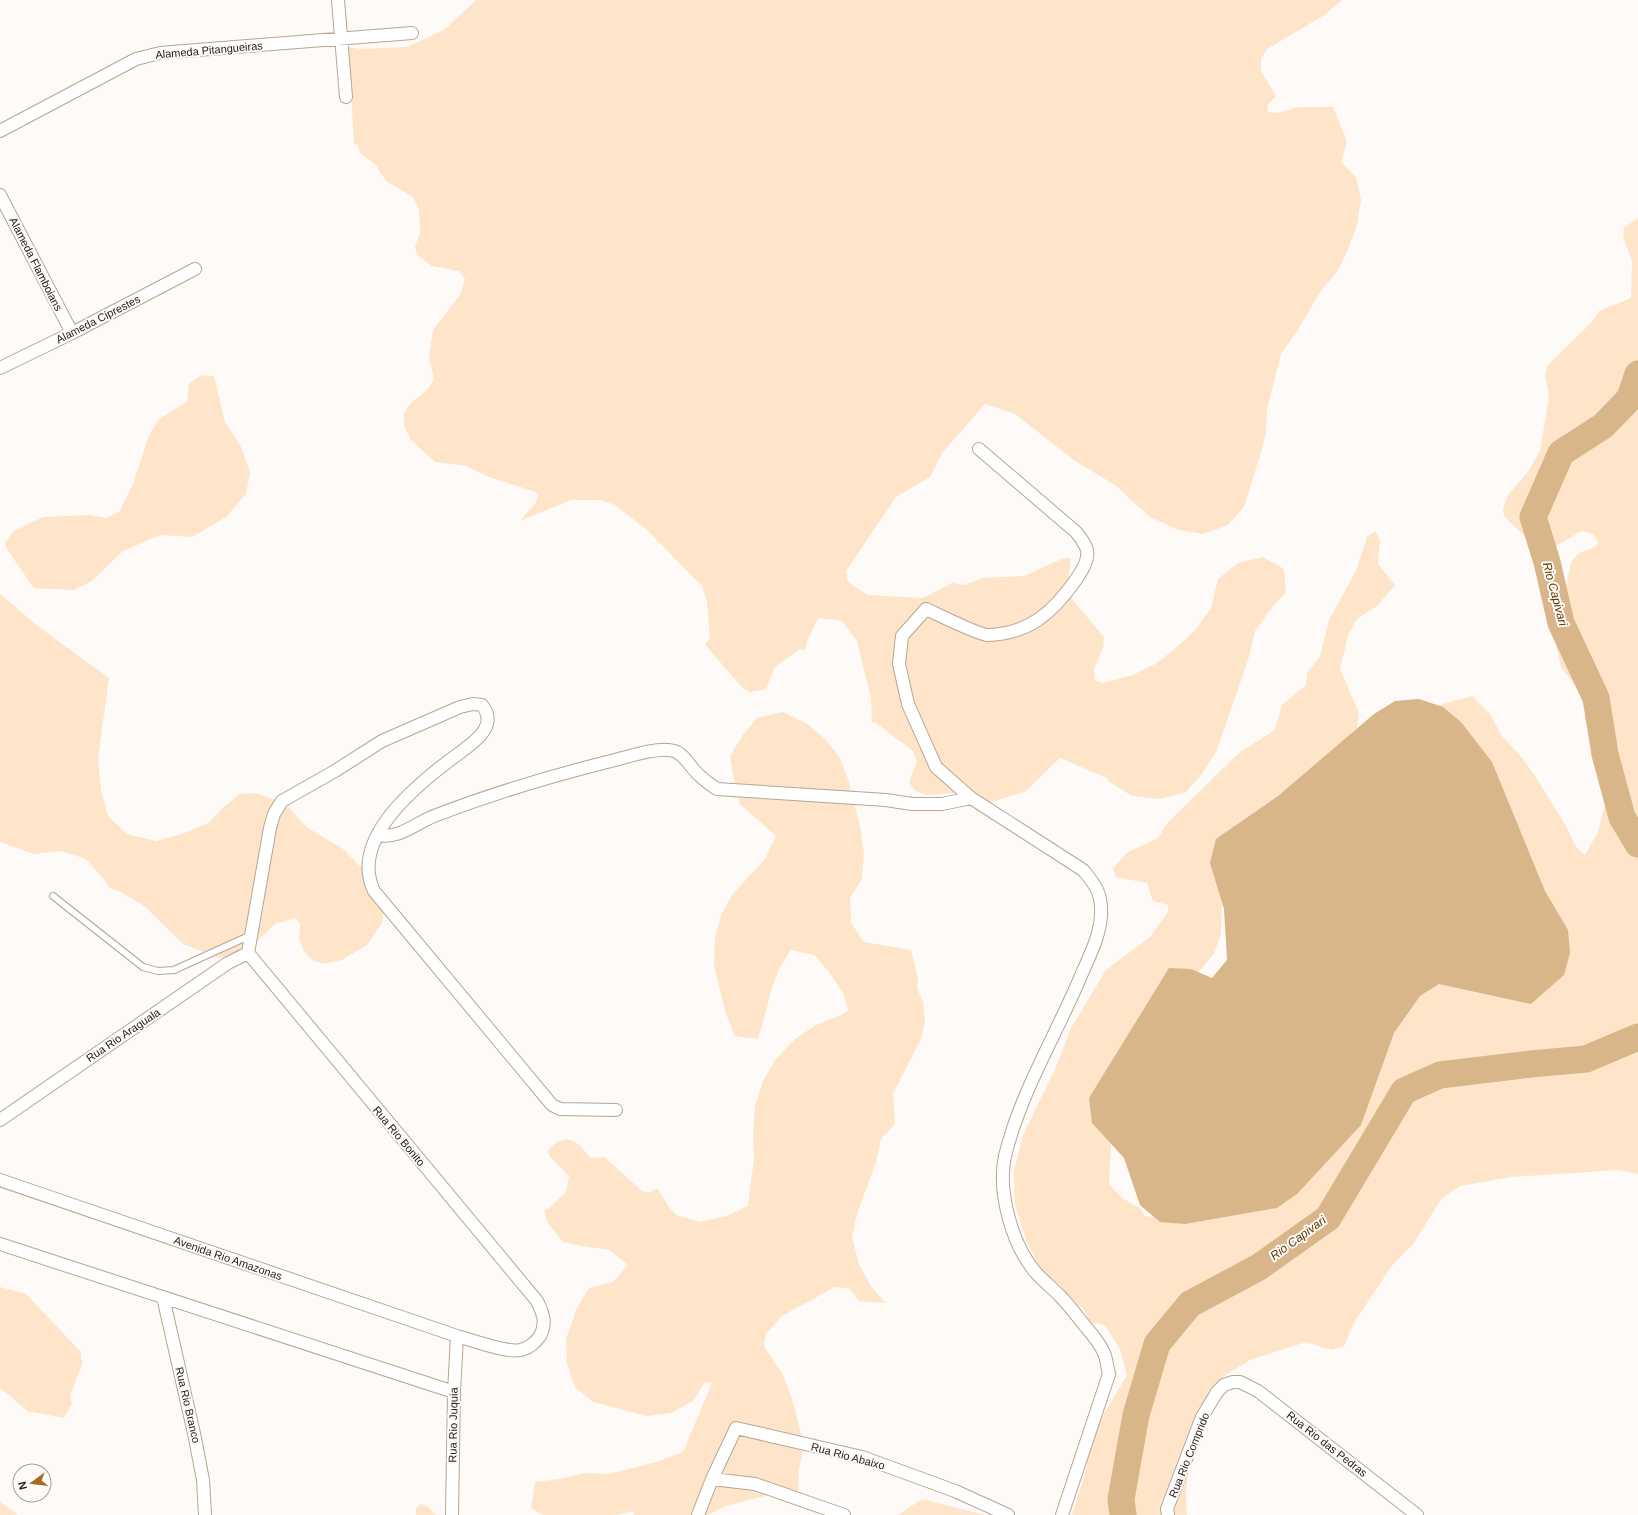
<svg xmlns="http://www.w3.org/2000/svg" width="1638" height="1515" viewBox="0 0 1638 1515" font-family="Helvetica,sans-serif">
	<rect width="100%" height="100%" fill="#fefaf7"/>
	<path fill="#fee5c9" d="M 476,0 L 1342,0 L 1323,16 L 1267,49 L 1261,59 L 1261,71 L 1276,96 L 1267,106 L 1268,112 L 1278,113 L 1299,107 L 1333,107 L 1347,142 L 1341,162 L 1356,177 L 1361,200 L 1357,225 L 1349,247 L 1338,271 L 1322,289 L 1296,333 L 1281,354 L 1267,409 L 1266,433 L 1259,459 L 1244,507 L 1228,525 L 1203,534 L 1178,530 L 1150,517 L 1115,485 L 1075,461 L 1015,414 L 985,404 L 942,453 L 930,477 L 896,497 L 846,571 L 848,582 L 868,595 L 923,598 L 953,583 L 965,585 L 982,578 L 1024,576 L 1064,558 L 1071,558 L 1067,593 L 1104,637 L 1103,648 L 1094,669 L 1095,681 L 1102,683 L 1133,675 L 1157,663 L 1177,647 L 1196,629 L 1211,608 L 1218,579 L 1238,563 L 1263,557 L 1284,569 L 1286,592 L 1270,610 L 1255,631 L 1248,660 L 1217,750 L 1202,774 L 1186,792 L 1160,799 L 1132,796 L 1108,781 L 1107,778 L 1060,758 L 1026,791 L 989,803 L 953,793 L 927,795 L 915,791 L 909,782 L 917,762 L 913,751 L 876,723 L 872,722 L 871,698 L 857,641 L 842,621 L 818,618 L 806,644 L 805,651 L 800,649 L 775,667 L 766,689 L 750,692 L 743,688 L 705,645 L 710,638 L 707,602 L 702,586 L 646,529 L 615,505 L 600,500 L 571,500 L 520,521 L 535,504 L 538,496 L 536,492 L 489,477 L 466,466 L 435,462 L 410,439 L 404,425 L 404,413 L 410,404 L 429,388 L 434,379 L 429,356 L 433,330 L 460,295 L 465,279 L 459,271 L 432,266 L 417,255 L 415,247 L 420,232 L 419,210 L 413,197 L 386,181 L 376,165 L 361,154 L 357,144 L 354,145 L 350,75 L 345,46 L 360,49 L 407,47 L 444,30 Z
		M 1638,218 L 1638,1174 L 1618,1170 L 1511,1177 L 1460,1186 L 1442,1198 L 1413,1244 L 1391,1267 L 1355,1321 L 1344,1346 L 1331,1350 L 1306,1342 L 1250,1360 L 1225,1375 L 1209,1393 L 1188,1466 L 1186,1495 L 1187,1515 L 1072,1515 L 1086,1470 L 1089,1446 L 1101,1419 L 1127,1375 L 1120,1349 L 1105,1325 L 1091,1323 L 1083,1308 L 1062,1296 L 1041,1269 L 1027,1243 L 1015,1205 L 1014,1171 L 1023,1135 L 1055,1069 L 1071,1028 L 1106,970 L 1150,937 L 1168,912 L 1168,905 L 1153,901 L 1147,883 L 1116,877 L 1113,868 L 1128,852 L 1158,838 L 1168,822 L 1240,752 L 1275,730 L 1282,705 L 1306,685 L 1307,673 L 1320,656 L 1329,620 L 1356,571 L 1367,537 L 1375,531 L 1380,540 L 1378,564 L 1395,585 L 1377,606 L 1357,619 L 1348,636 L 1340,669 L 1359,713 L 1357,728 L 1328,759 L 1253,814 L 1223,860 L 1221,933 L 1214,954 L 1202,968 L 1147,1010 L 1104,1116 L 1111,1145 L 1109,1184 L 1122,1198 L 1140,1208 L 1145,1216 L 1191,1223 L 1212,1214 L 1425,713 L 1446,703 L 1472,696 L 1491,715 L 1501,735 L 1519,754 L 1534,774 L 1566,826 L 1576,847 L 1585,855 L 1598,832 L 1612,777 L 1608,739 L 1596,714 L 1561,667 L 1555,640 L 1571,562 L 1579,553 L 1595,547 L 1598,542 L 1593,534 L 1582,531 L 1550,549 L 1538,549 L 1504,516 L 1503,509 L 1508,495 L 1527,473 L 1540,451 L 1549,397 L 1545,375 L 1548,365 L 1592,322 L 1599,311 L 1631,298 L 1632,261 L 1623,237 L 1624,228 Z
		M 202,375 L 214,376 L 225,422 L 241,447 L 250,472 L 246,494 L 226,517 L 192,537 L 160,535 L 123,551 L 92,581 L 73,590 L 34,588 L 6,548 L 5,543 L 14,531 L 43,517 L 89,515 L 106,518 L 119,512 L 133,484 L 149,435 L 159,419 L 187,402 L 189,384 Z
		M 0,594 L 39,627 L 109,678 L 98,758 L 101,790 L 108,816 L 127,834 L 156,841 L 182,834 L 208,823 L 226,805 L 240,794 L 256,793 L 275,800 L 286,805 L 308,828 L 343,849 L 363,869 L 384,909 L 382,923 L 367,945 L 342,960 L 323,964 L 312,960 L 303,950 L 299,939 L 300,923 L 295,918 L 275,924 L 243,955 L 219,958 L 183,944 L 144,906 L 121,892 L 109,888 L 106,882 L 86,859 L 61,851 L 34,854 L 0,842 Z
		M 783,712 L 806,723 L 824,738 L 839,756 L 848,779 L 860,826 L 864,853 L 862,879 L 850,898 L 851,923 L 864,942 L 911,950 L 918,979 L 917,988 L 923,1002 L 925,1021 L 921,1039 L 893,1094 L 895,1124 L 881,1139 L 876,1162 L 857,1214 L 852,1237 L 859,1264 L 871,1286 L 886,1303 L 859,1301 L 850,1289 L 835,1287 L 782,1316 L 766,1334 L 764,1344 L 765,1348 L 782,1373 L 792,1399 L 804,1446 L 799,1469 L 798,1495 L 773,1494 L 725,1506 L 708,1515 L 634,1515 L 633,1511 L 618,1515 L 543,1515 L 531,1508 L 535,1482 L 560,1479 L 584,1473 L 609,1474 L 656,1462 L 683,1452 L 712,1383 L 705,1382 L 693,1401 L 671,1413 L 647,1416 L 593,1402 L 575,1387 L 567,1364 L 566,1339 L 577,1308 L 589,1288 L 613,1282 L 628,1265 L 610,1250 L 587,1247 L 563,1242 L 548,1223 L 544,1210 L 549,1208 L 566,1192 L 569,1176 L 550,1157 L 548,1151 C 552,1145 554,1144 560,1141 C 574,1135 582,1148 591,1158 L 604,1157 L 642,1191 L 648,1193 L 657,1188 L 669,1207 L 676,1215 L 700,1222 L 727,1216 L 748,1206 L 754,1158 L 753,1135 L 755,1106 L 763,1081 L 776,1059 L 794,1040 L 814,1026 L 843,1014 L 848,1010 L 844,995 L 830,973 L 814,955 L 791,950 L 779,969 L 771,991 L 765,1015 L 758,1039 L 735,1036 L 726,1014 L 714,966 L 715,938 L 721,915 L 732,895 L 765,859 L 776,836 L 740,804 L 734,780 L 730,756 L 742,736 L 757,718 Z
		M 0,1287 L 26,1294 L 81,1352 L 81,1359 L 83,1362 L 70,1395 L 72,1404 L 64,1418 L 27,1411 L 8,1394 L 0,1389 Z
		M 922,1499 L 985,1515 L 898,1515 Z
		M 0,1502 L 18,1515 L 0,1515 Z
		M 421,1504 L 427,1506 L 436,1515 L 416,1515 L 416,1508 Z"/>
	<path fill="#d9b58a" d="M 1419,699 L 1443,707 L 1461,722 L 1492,762 L 1545,891 L 1568,930 L 1570,953 L 1564,975 L 1531,1004 L 1439,984 L 1420,996 L 1394,1033 L 1361,1125 L 1297,1194 L 1277,1208 L 1185,1224 L 1160,1222 L 1140,1205 L 1124,1158 L 1092,1123 L 1089,1098 L 1169,968 L 1191,969 L 1212,978 L 1227,960 L 1224,909 L 1210,863 L 1216,839 L 1278,796 L 1374,714 L 1395,701 Z"/>
	<g fill="none" stroke-linecap="round" stroke-linejoin="round">
		<path stroke="#d9b58a" stroke-width="27" d="M 1638,374 L 1630,398 L 1603,426 L 1561,453 L 1533,517 L 1547,562 L 1561,623 L 1596,698 L 1605,754 L 1622,817 L 1638,844
			M 1123,1515 L 1121,1499 L 1136,1415 L 1157,1344 L 1190,1304 L 1259,1267 L 1328,1218 L 1404,1091 L 1440,1075 L 1531,1064 L 1586,1059 L 1638,1037"/>
		<defs>
			<path id="lane" d="M 53,896 L 143,967 L 158,971 L 174,970 L 251,935"/>
			<path id="street" d="M 338,0 L 346,97
				M 0,131 L 136,59 L 160,53 L 412,33
				M 0,195 L 72,333
				M 0,368 L 72,333 L 195,269
				M 979,449 L 1076,532 C 1080,537 1085,543 1087,550 C 1089,561 1081,572 1075,581 C 1053,612 1029,634 988,635 C 979,635 937,614 926,609 L 902,636 L 899,664 L 908,704 L 936,767 L 971,798 L 1083,870 C 1096,885 1102,894 1101,915 C 1100,937 1088,959 1080,978 C 1055,1037 1020,1094 1005,1156 C 997,1193 1013,1248 1038,1275 C 1045,1282 1053,1289 1060,1296 C 1069,1305 1077,1316 1085,1326 C 1092,1334 1100,1343 1104,1353 C 1107,1360 1107,1367 1109,1374 L 1062,1515
				M 378,835 C 400,839 414,824 434,816 C 491,794 551,776 611,761 C 627,757 659,746 674,751 C 685,754 691,769 700,776 C 705,781 711,785 717,789 L 886,800 L 912,804 L 942,804 L 971,798
				M 0,1120 L 228,963 L 248,953
				M 0,1180 L 457,1336 C 472,1340 506,1353 520,1350 C 528,1349 536,1342 540,1336 C 547,1323 543,1313 537,1301 L 248,953 L 270,828 L 274,814 L 282,801 L 335,771 L 382,741 L 460,707 L 473,704 L 482,705 C 486,710 489,716 487,724 C 483,739 457,754 446,763 C 411,790 350,841 374,891 L 552,1105 L 560,1109 L 616,1110
				M 0,1244 L 454,1392
				M 163,1297 L 195,1438 L 203,1480 L 205,1515
				M 712,1479 L 736,1428 L 862,1457 L 955,1491 L 1008,1515
				M 452,1515 L 454,1392 L 457,1336
				M 698,1515 L 712,1479 L 755,1484 L 844,1515
				M 1168,1515 L 1167,1509 L 1202,1417 L 1217,1392 L 1224,1385 L 1233,1382 L 1240,1382 L 1258,1391 L 1417,1515"/>
		</defs>
		<use href="#lane" stroke="#b5a695" stroke-width="8"/>
		<use href="#street" stroke="#b5a695" stroke-width="14"/>
		<use href="#lane" stroke="#fff" stroke-width="6"/>
		<use href="#street" stroke="#fff" stroke-width="12"/>
	</g>
	<g text-anchor="middle" dominant-baseline="central" stroke-width="4" stroke-linejoin="round" paint-order="stroke">
		<g font-size="11" fill="#211b15" stroke="#fefaf7">
			<text transform="translate(209 50) rotate(-5)">Alameda Pitangueiras</text>
			<text transform="translate(36 264) rotate(63)">Alameda Flamboians</text>
			<text transform="translate(98 319) rotate(-27)">Alameda Ciprestes</text>
			<text transform="translate(123 1035) rotate(-34)">Rua Rio Araguala</text>
			<text transform="translate(399 1136) rotate(50)">Rua Rio Bonito</text>
			<text transform="translate(228 1258) rotate(19)">Avenida Rio Amazonas</text>
			<text transform="translate(188 1405) rotate(77)">Rua Rio Branco</text>
			<text transform="translate(453 1425) rotate(-89)">Rua Rio Juquia</text>
			<text transform="translate(1327 1444) rotate(38)">Rua Rio das Pedras</text>
			<text transform="translate(1189 1455) rotate(-68)">Rua Rio Comprido</text>
			<text transform="translate(848 1456) rotate(15)">Rua Rio Abaixo</text>
		</g>
		<g font-size="12" font-style="italic" fill="#5c3902" stroke="#fefaf7">
			<text transform="translate(1555 594) rotate(75)">Rio Capivari</text>
			<text transform="translate(1298 1238) rotate(-36)">Rio Capivari</text>
		</g>
	</g>
	<g transform="translate(32 1483) rotate(255)"><circle r="19" fill="#fefaf7" stroke="#a6a19d"/>
	<path d="M0-3L7 15L0 10L-7 15Z" fill="#a26e26"/>
	<text y="-6" font-size="11" font-weight="bold" text-anchor="middle" fill="#211b15">N</text>
	</g>
</svg>
